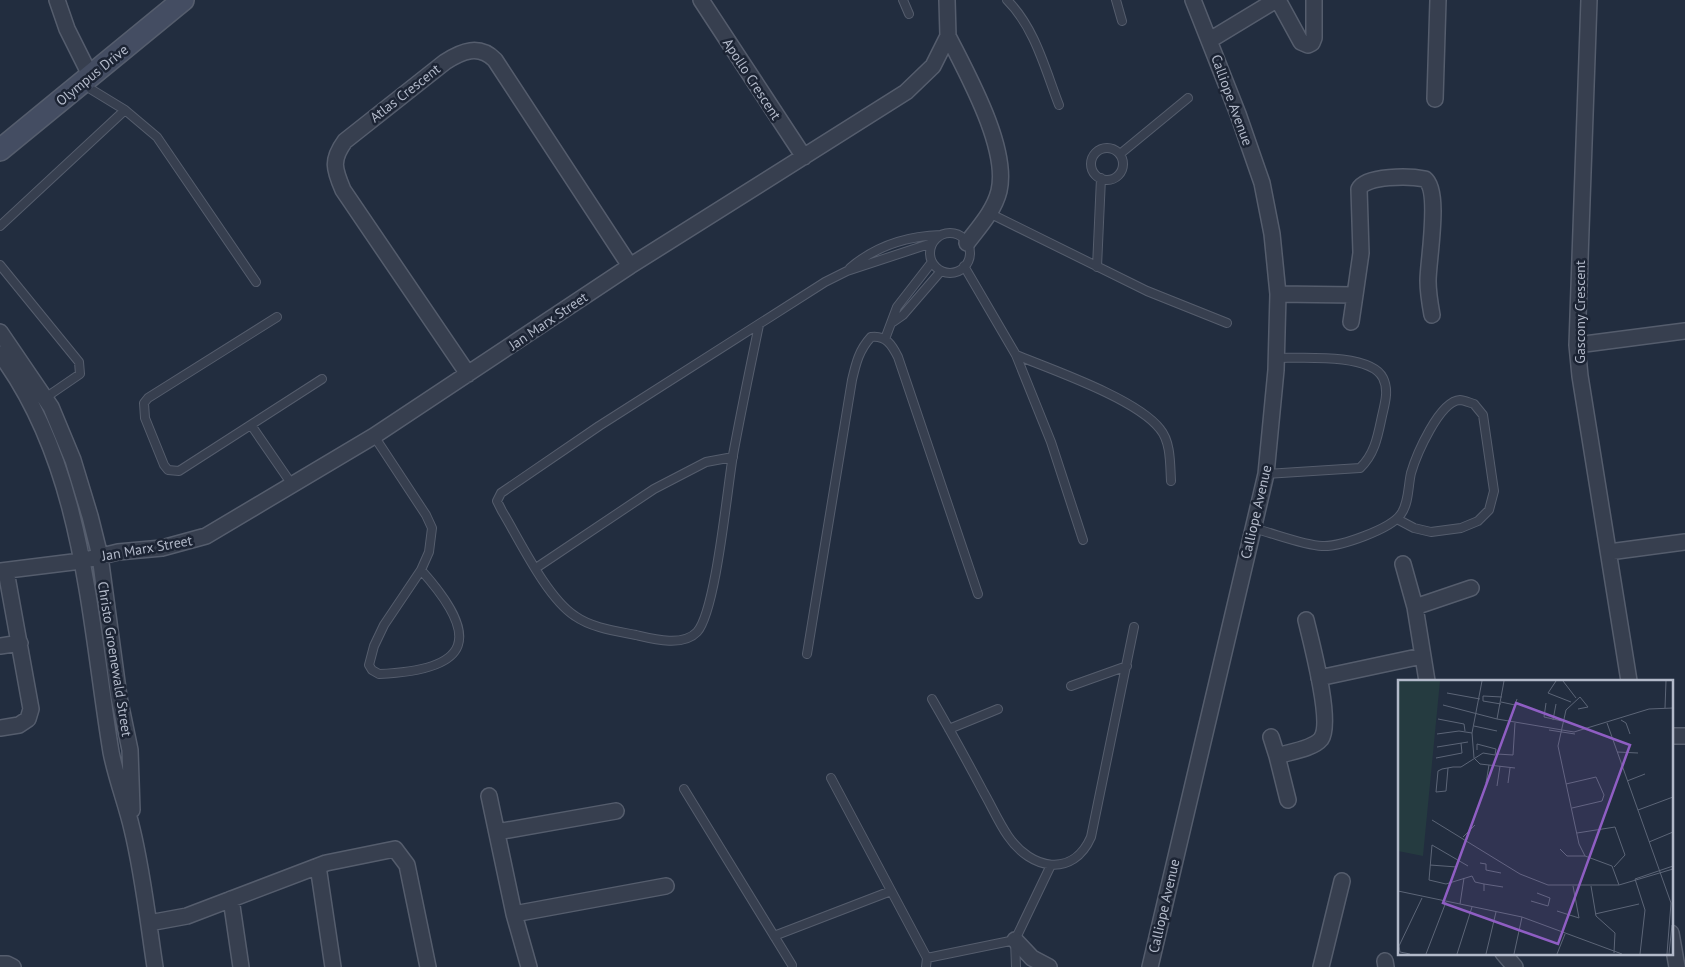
<svg xmlns="http://www.w3.org/2000/svg" width="1685" height="967" viewBox="0 0 1685 967" font-family="'PT Sans',sans-serif">
	<rect width="100%" height="100%" fill="#222d3f"/>
	<g fill="none" stroke-linecap="round" stroke-linejoin="round">
		<defs>
			<path id="lane" d="M 903,0 L 909,14
				M 1007,0 C 1035,28 1045,69 1059,105
				M 1116,0 L 1122,21
				M 84,85 L 125,110 L 157,137 L 256,282
				M1091 164a16 16 0 1 1 32 0a16 16 0 1 1-32 0Z
				M 1120,154 L 1188,98
				M 989,213 L 1147,291 L 1227,323
				M 0,226 L 125,110
				M930 253a20 20 0 1 1 40 0a20 20 0 1 1-40 0Z
				M 0,265 L 79,362 L 80,374 L 45,398
				M 964,266 L 1016,355 L 1051,442 L 1083,540
				M 1097,267 L 1101,178
				M 850,268 C 877,245 907,236 941,235
				M 277,317 L 148,398 L 144,403 L 145,418 L 164,465 L 168,470 L 179,471 L 322,379
				M 893,322 L 903,315 L 941,271
				M 759,325 C 750,368 741,412 733,455 C 727,490 716,611 697,632 C 683,647 653,639 636,635 C 616,631 592,628 575,616 C 547,598 520,541 502,511 L 497,501 L 501,493 L 599,426 L 825,282 L 847,271 L 932,243
				M 885,339 L 897,307 L 932,262
				M 1016,355 C 1053,370 1137,399 1160,429 C 1171,442 1170,464 1171,481
				M 251,425 L 293,486
				M 374,436 L 426,515 L 432,528 L 429,552 L 421,570 L 384,625 L 374,646 L 369,665 L 372,670 L 379,674 C 473,670 481,637 421,570
				M 1266,474 L 1360,468 C 1375,454 1378,435 1382,416 C 1385,403 1389,390 1383,378 C 1371,353 1301,358 1277,358
				M 1252,528 C 1273,533 1303,545 1322,546 C 1340,547 1391,529 1401,514 C 1409,503 1408,486 1411,473 C 1416,456 1439,401 1460,400 C 1464,400 1470,403 1474,404 L 1483,415 L 1494,491 L 1489,510 L 1478,521 L 1461,528 L 1431,532 L 1414,528 L 1397,519
				M 536,568 L 654,489 L 706,462 L 733,457
				M 807,654 L 852,380 C 856,363 859,350 871,337 C 886,335 892,345 898,357 L 978,594
				M 1071,686 L 1127,666
				M 932,699 C 950,730 967,761 984,793 C 992,807 999,823 1008,836 C 1031,870 1073,878 1091,837 L 1134,627
				M 949,729 L 998,709
				M 831,778 L 927,958 L 926,967
				M 684,789 L 792,965
				M 774,936 L 891,891
				M 927,958 L 1015,940
				M 1016,967 L 1015,940 L 1051,865"/>
			<path id="street" d="M 57,0 L 67,29 L 91,77
				M 701,0 L 804,157
				M 1278,0 L 1301,42 L 1308,45 L 1312,43 L 1314,38 L 1314,0
				M 1589,0 L 1577,345 L 1580,376 L 1629,681
				M 948,36 C 967,74 1009,148 999,191 C 994,211 979,227 967,243
				M 1210,40 L 1276,0
				M 1435,99 L 1438,0
				M 1278,294 L 1355,295 L 1351,322
				M 1355,295 L 1361,253 L 1359,189 C 1366,175 1410,176 1425,179 C 1441,191 1428,260 1428,281 C 1428,292 1430,304 1432,315
				M 0,332 L 51,407 L 73,460 L 90,516 L 100,556 L 119,697 L 130,750 L 132,810
				M 1577,345 L 1685,331
				M 0,354 C 84,467 89,618 111,752 C 116,778 126,803 132,829 C 143,874 148,921 155,967
				M 468,374 L 343,190 C 334,169 331,160 345,141 L 445,62 C 462,51 479,44 495,60 L 630,266
				M 1609,552 L 1685,542
				M 1403,564 L 1415,607 L 1427,681
				M 0,571 L 81,561 L 118,552 L 162,548 L 206,536 L 374,436 L 630,266 L 906,92 L 933,66 L 948,36 L 947,0
				M 1415,607 L 1471,588
				M 0,646 L 20,643
				M 1319,678 L 1422,656
				M 0,728 L 19,725 L 28,719 L 31,709 L 6,571
				M 1671,736 L 1685,736
				M 1271,737 L 1277,756
				M 489,796 L 514,914 L 529,967
				M 1288,800 L 1277,756 C 1289,752 1313,749 1321,739 C 1333,723 1311,641 1306,620
				M 497,832 L 616,811
				M 318,866 L 333,967
				M 231,899 L 241,967
				M 514,914 L 666,886
				M 149,923 L 187,916 L 326,863 L 395,849 L 407,865 L 428,967
				M 1671,933 L 1677,967
				M 1015,940 L 1032,958 L 1049,967
				M 1503,953 L 1515,967
				M 1385,961 L 1386,967
				M 0,964 L 7,964 L 13,967
				M 1150,967 L 1266,474 L 1276,370 L 1278,294 L 1272,234 L 1262,183 L 1238,114 L 1193,0
				M 1321,967 L 1342,881"/>
			<path id="secondary" d="M 0,150 L 183,0"/>
		</defs>
		<use href="#lane" stroke="#555d6d" stroke-width="10"/>
		<use href="#street" stroke="#555d6d" stroke-width="18"/>
		<use href="#secondary" stroke="#555d6d" stroke-width="24"/>
		<use href="#lane" stroke="#373f4f" stroke-width="8"/>
		<use href="#street" stroke="#373f4f" stroke-width="15"/>
		<use href="#secondary" stroke="#444d62" stroke-width="21"/>
	</g>
	<g text-anchor="middle" dominant-baseline="central" stroke-width="5" stroke-linejoin="round" paint-order="stroke">
		<g font-size="14" fill="#b3baca" stroke="#1c2434">
			<text transform="translate(92 75) rotate(-39)">Olympus Drive</text>
			<text transform="translate(752 79) rotate(57)">Apollo Crescent</text>
			<text transform="translate(405 93) rotate(-38)">Atlas Crescent</text>
			<text transform="translate(1232 100) rotate(70)">Calliope Avenue</text>
			<text transform="translate(1580 312) rotate(-90)">Gascony Crescent</text>
			<text transform="translate(548 321) rotate(-34)">Jan Marx Street</text>
			<text transform="translate(1256 512) rotate(-77)">Calliope Avenue</text>
			<text transform="translate(147 548) rotate(-10)">Jan Marx Street</text>
			<text transform="translate(115 659) rotate(81)">Christo Groenewald Street</text>
			<text transform="translate(1164 906) rotate(-77)">Calliope Avenue</text>
		</g>
	</g>
	<g transform="translate(1398 680)">
		<rect width="275" height="275" fill="#222d3f"/>
		<path d="M 0,1 L 42,1 L 25,176 L 0,171 Z" fill="#253b40"/>
		<path fill="none" stroke="#5c6577" stroke-width="1" d="M 84,1 L 74,53 L 76,78 L 82,84 L 117,88M 158,1 L 150,13 L 173,22M 165,1 L 178,18M 49,13 L 82,19M 103,22 L 117,25 L 119,19M 148,23 L 146,37 L 164,41M 103,24 L 85,21 L 85,16 L 104,17M 45,25 L 99,39 L 176,52 L 251,29 L 275,28M 267,28 L 268,1M 180,29 L 190,27 L 182,17 L 168,30 L 160,66 L 181,164 L 187,176 L 214,186 L 221,205M 40,39 L 66,44 L 67,51M 99,39 L 106,1M 155,40 L 158,24M 223,40 L 228,43 L 232,54M 209,43 L 273,223 L 269,274M 76,46 L 99,51M 151,50 L 177,54M 39,54 L 61,51 L 74,53M 39,67 L 70,62M 219,72 L 240,73M 99,74 L 115,75 L 117,43M 38,78 L 64,73 L 63,63M 50,88 L 48,111 L 38,112 L 40,91 L 44,89 L 55,87 L 63,87 L 85,73 L 97,75 L 98,69 L 79,64 L 79,70M 229,101 L 247,94M 88,103 L 91,85M 110,103 L 112,88M 168,104 L 198,97 L 206,115 L 204,121 L 174,128M 99,106 L 102,86M 240,130 L 275,117M 34,140 L 122,194 L 150,205 L 221,205 L 275,189M 179,153 L 217,147 L 227,175 L 216,187M 65,157 L 77,145M 251,162 L 275,152M 162,169 L 169,176 L 187,176M 82,183 L 88,184 L 88,190 L 103,193M 32,185 L 59,187M 70,186 L 34,165 L 31,200 L 48,204 L 74,196 L 77,202 L 86,204 L 86,211M 237,199 L 247,230 L 242,274M 237,199 L 275,186M 86,204 L 105,207M 193,206 L 198,236 L 217,253 L 216,273M 0,211 L 124,237 L 224,274M 133,221 L 150,226 L 152,218 L 139,213M 62,224 L 66,198M 159,231 L 181,238 L 175,206M 197,234 L 241,224M 12,274 L 2,272 L 1,266 L 24,218M 28,274 L 48,222M 59,274 L 74,227M 88,274 L 98,232M 116,274 L 124,237M 159,274 L 167,254M 271,274 L 274,245"/>
		<path fill="#8f5ec3" fill-opacity="0.15" stroke="#8f5ec3" stroke-width="2.5" d="M 118,23 L 232,65 L 160,264 L 45,223 Z"/>
		<rect width="275" height="275" fill="none" stroke="#b3baca" stroke-width="2.5"/>
	</g>
</svg>
